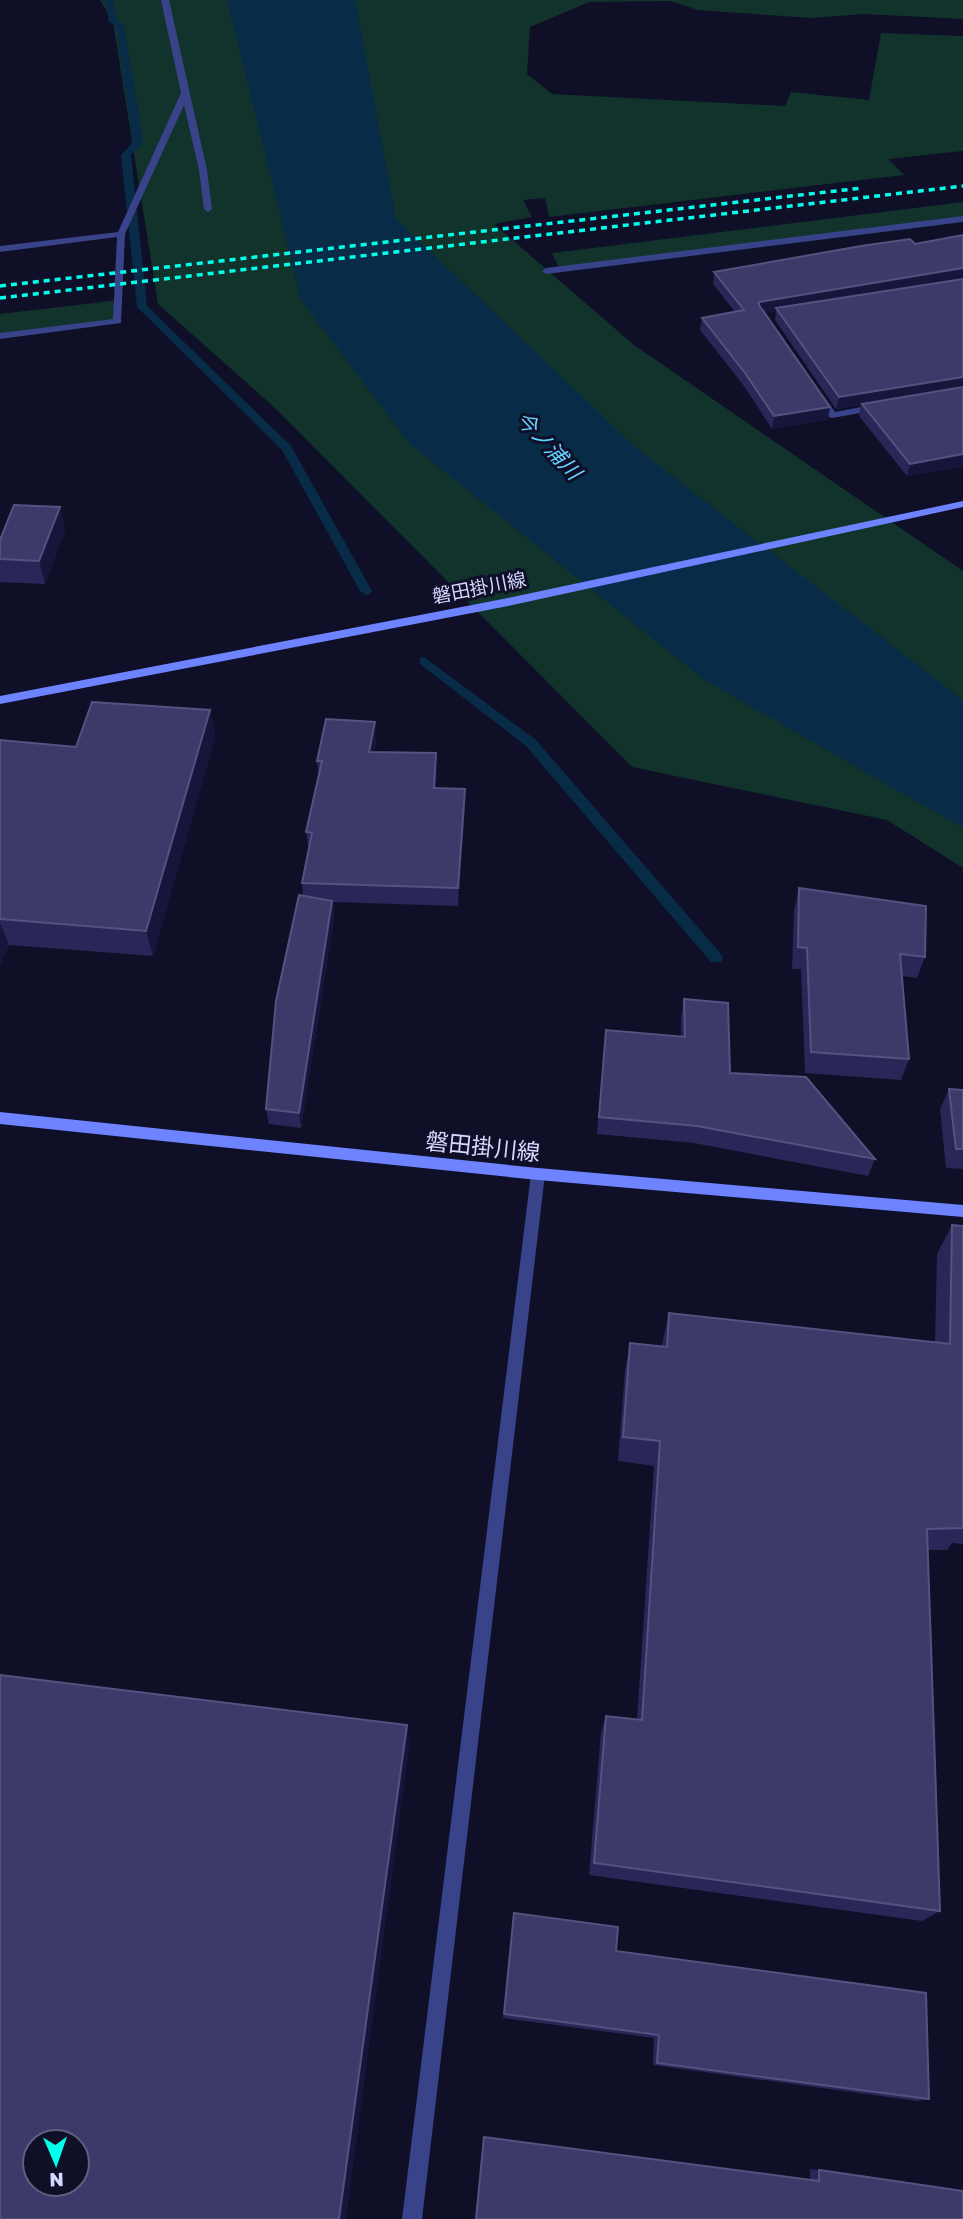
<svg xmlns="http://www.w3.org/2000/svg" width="963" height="2219" viewBox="0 0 963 2219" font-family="'Golos Text','Noto Sans JP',sans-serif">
	<rect width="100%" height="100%" fill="#0f0f28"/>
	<path fill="#11332b" d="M 100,0 L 963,0 L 963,19 L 864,14 L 810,18 L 698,10 L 670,1 L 589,2 L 530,27 L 527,74 L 552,94 L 785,106 L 791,92 L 869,100 L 881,33 L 963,36 L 963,151 L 888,159 L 904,175 L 549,217 L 545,198 L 523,200 L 532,217 L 494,224 L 634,345 L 963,571 L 963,868 L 887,820 L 632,767 L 275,408 L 158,304 L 113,22 Z
		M 963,202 L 963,219 L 560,269 L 552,253 Z
		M 119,300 L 118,321 L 0,334 L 0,314 Z"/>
	<path fill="#082b48" d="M 227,0 L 355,0 L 396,219 L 636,448 L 963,700 L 963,828 L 703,679 L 409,443 L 301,300 Z"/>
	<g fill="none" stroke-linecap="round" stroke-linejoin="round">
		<path fill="#082b48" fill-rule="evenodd" d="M 105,0 L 113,0 L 117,21 L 124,25 L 143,142 L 131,155 L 147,306 L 291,446 L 372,591 L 370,594 L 366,595 L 360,591 L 282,450 L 137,307 L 121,155 L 133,142 L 116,26 L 109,22 Z
			M 424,657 L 536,740 L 721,954 L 723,958 L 721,962 L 711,962 L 526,746 L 420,664 L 420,658 Z"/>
		<path fill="#384389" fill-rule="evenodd" d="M 161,0 L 169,0 L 207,170 L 212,209 L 208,212 L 204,209 L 199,170 L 184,105 L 125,234 L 121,323 L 0,339 L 0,333 L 113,319 L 117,237 L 0,252 L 0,246 L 118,232 L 181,93 Z
			M 963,216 L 963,222 L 546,274 L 542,271 L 546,268 Z
			M 817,395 L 823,395 L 835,412 L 877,404 L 882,407 L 877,410 L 832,418 L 829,417 L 815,397 Z
			M 538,1168 L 543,1170 L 545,1174 L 422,2219 L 402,2219 L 531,1174 L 533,1170 Z"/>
		<path fill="#6d83ff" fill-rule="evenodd" d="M 963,501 L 963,507 L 503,607 L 0,704 L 0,696 L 503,599 Z
			M 0,1112 L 538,1168 L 963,1205 L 963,1217 L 538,1180 L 0,1124 Z"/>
		<path stroke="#02ffeb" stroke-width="3.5" stroke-dasharray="6 5" stroke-linecap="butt" d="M 0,286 L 862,188
			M 0,298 L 963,186"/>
	</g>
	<path fill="#282757" d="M 963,235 L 963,466 L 907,476 L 859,416 L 861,405 L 836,409 L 775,320 L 776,311 L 764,313 L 828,419 L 772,429 L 744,386 L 700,330 L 702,318 L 735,312 L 713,284 L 714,272 L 915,244 Z
		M 60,507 L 65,530 L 45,584 L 0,582 L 0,540 Z
		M 210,710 L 215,737 L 153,956 L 9,945 L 0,965 L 0,740 L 76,747 Z
		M 376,741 L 374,752 L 437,772 L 436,788 L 465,789 L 465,808 L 458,906 L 333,902 L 334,918 L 301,1128 L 269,1124 L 266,1109 L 303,896 L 302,883 L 309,851 L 306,832 L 319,777 L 317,761 Z
		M 799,888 L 925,957 L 917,978 L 902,976 L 909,1059 L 901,1080 L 805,1073 L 801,969 L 792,969 L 794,910 Z
		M 684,999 L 730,1073 L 875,1159 L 868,1176 L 694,1143 L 597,1134 L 604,1048 L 681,1036 L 681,1017 Z
		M 949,1089 L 963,1090 L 963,1169 L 946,1168 L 940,1109 Z
		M 952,1225 L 963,1226 L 963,1544 L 952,1543 L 947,1550 L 928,1550 L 940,1911 L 922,1921 L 589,1875 L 601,1732 L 606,1716 L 637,1720 L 654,1466 L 618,1461 L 625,1370 L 630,1343 L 662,1347 L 663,1340 L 669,1313 L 935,1343 L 937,1254 Z
		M 514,1913 L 616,1951 L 929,2099 L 917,2101 L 653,2065 L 654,2038 L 503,2018 Z
		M 810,2169 L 819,2170 L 963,2219 L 810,2180 Z"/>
	<path fill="#16163c" d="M 963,268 L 963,279 L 776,308 L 776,311 L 758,314 L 759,302 Z
		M 963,377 L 963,388 L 836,409 L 839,397 Z
		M 830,407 L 828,419 L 772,429 L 774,416 Z
		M 963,454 L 963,466 L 907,476 L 910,464 Z
		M 60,507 L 65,530 L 45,584 L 39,561 Z
		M 210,710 L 215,737 L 153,956 L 146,931 Z
		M 375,722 L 376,741 L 371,771 L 369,752 Z
		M 436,753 L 437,772 L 434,807 L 434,788 Z
		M 465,789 L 465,808 L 458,906 L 458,888 Z
		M 332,901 L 334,918 L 301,1128 L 299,1113 Z
		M 0,923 L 9,945 L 0,965 Z
		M 407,1725 L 410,1742 L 346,2219 L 339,2219 Z"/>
	<path fill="#3b3a69" stroke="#535380" stroke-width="2" fill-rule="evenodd" d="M 963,235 L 963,268 L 759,302 L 759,305 L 830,407 L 774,416 L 745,373 L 702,318 L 744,310 L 714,272 L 861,246 L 910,239 L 915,244 Z
		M 963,279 L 963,377 L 839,397 L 776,308 Z
		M 963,387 L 963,454 L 910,464 L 862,404 Z
		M 14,505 L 60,507 L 39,561 L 0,559 L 0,540 Z
		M 92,702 L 210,710 L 146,931 L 0,919 L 0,740 L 76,747 Z
		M 326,719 L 375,722 L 369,752 L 436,753 L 434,788 L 465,789 L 458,888 L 302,883 L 312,833 L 306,832 L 322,761 L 317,761 Z
		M 799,888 L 926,906 L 925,957 L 900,954 L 909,1059 L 811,1052 L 807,948 L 798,947 Z
		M 299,895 L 332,901 L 299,1113 L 266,1109 L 276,1001 Z
		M 684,999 L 728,1003 L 730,1073 L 806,1077 L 875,1159 L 697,1126 L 599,1117 L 606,1030 L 685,1037 Z
		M 949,1089 L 963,1090 L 963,1149 L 956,1149 Z
		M 952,1225 L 963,1226 L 963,1528 L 927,1529 L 940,1911 L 594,1863 L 606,1716 L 642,1720 L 660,1441 L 623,1437 L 630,1343 L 667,1347 L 669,1313 L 950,1344 Z
		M 0,1675 L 407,1725 L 339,2219 L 0,2219 ZM 35,2142 L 77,2142 L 77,2184 L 35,2184 Z
		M 514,1913 L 618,1927 L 616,1951 L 926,1993 L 929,2099 L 657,2063 L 659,2035 L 504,2014 Z
		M 484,2137 L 819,2181 L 819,2170 L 963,2191 L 963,2219 L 476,2219 Z"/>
	<g text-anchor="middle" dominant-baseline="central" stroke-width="6" stroke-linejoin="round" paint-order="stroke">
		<g font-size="19" fill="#d6d9ff" stroke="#0f0f28">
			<text transform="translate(479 587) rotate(-11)">磐田掛川線</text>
		</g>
		<g font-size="21" font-style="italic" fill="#64d3ff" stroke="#0f0f28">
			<text transform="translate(549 445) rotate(47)">今ノ浦川</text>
		</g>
		<g font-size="23" fill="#d6d9ff" stroke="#0f0f28">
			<text transform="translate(483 1146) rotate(6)">磐田掛川線</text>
		</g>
	</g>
	<g transform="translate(56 2163) rotate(178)"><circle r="33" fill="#0f0f28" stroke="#5f607e" stroke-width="2"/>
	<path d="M0-5L12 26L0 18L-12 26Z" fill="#02ffeb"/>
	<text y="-10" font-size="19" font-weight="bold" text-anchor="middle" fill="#d6d9ff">N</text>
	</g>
</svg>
